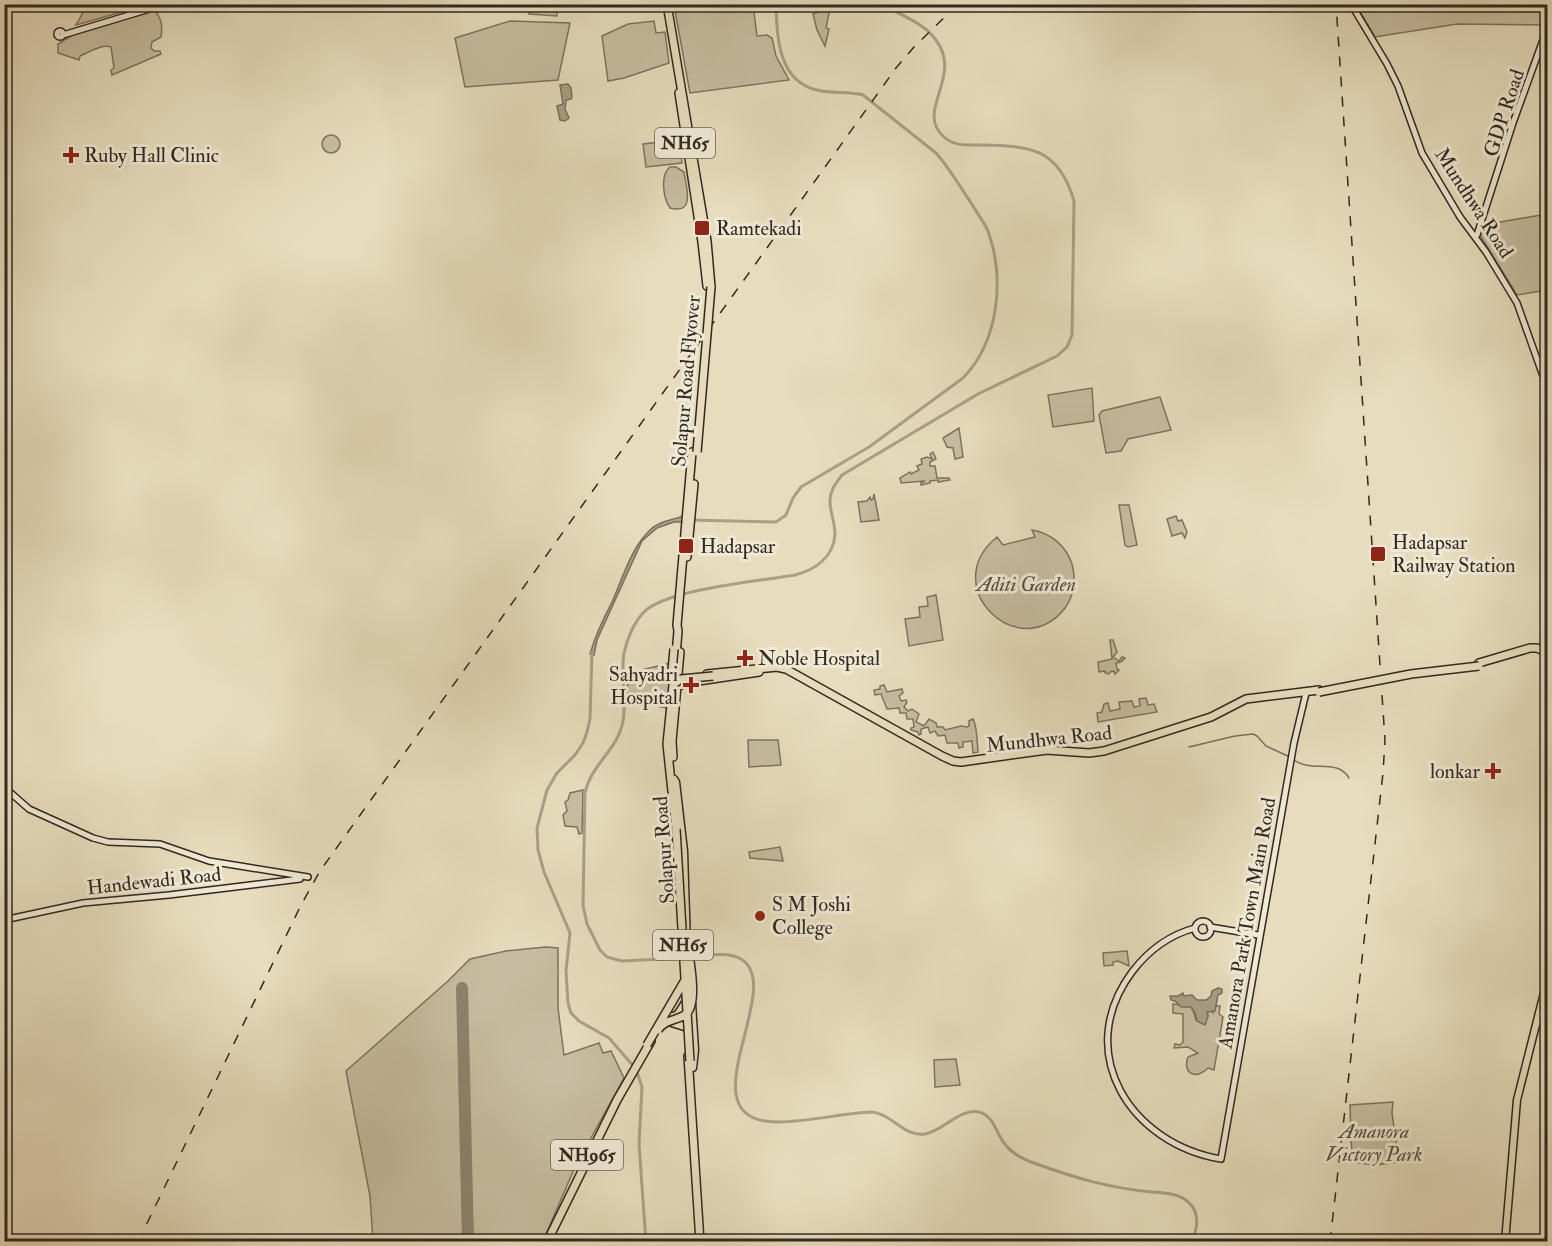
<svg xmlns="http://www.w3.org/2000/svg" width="1552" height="1246" viewBox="0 0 1552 1246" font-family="'IM FELL Double Pica',serif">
	<rect width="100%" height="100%" fill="#e7ddbe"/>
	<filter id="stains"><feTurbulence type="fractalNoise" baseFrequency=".00333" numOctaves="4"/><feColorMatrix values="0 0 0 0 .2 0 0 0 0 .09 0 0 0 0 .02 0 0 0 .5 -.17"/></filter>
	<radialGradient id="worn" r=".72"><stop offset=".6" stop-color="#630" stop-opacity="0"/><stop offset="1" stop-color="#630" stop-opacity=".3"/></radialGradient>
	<path fill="#c8bea3" stroke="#7c7461" stroke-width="1.5" d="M 87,5 L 87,4 L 146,5 L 76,25 Z
		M 527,5 L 556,5 L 557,16 L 529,14 Z
		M 674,5 L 753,5 L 757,36 L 767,35 L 772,38 L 776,56 L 789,80 L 690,93 Z
		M 1356,5 L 1547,5 L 1546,25 L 1457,24 L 1375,37 Z
		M 153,8 C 161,18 163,24 161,37 L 152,42 L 151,48 L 154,51 L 160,51 L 161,54 L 112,75 L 111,70 L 114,68 L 111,47 C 102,44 89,52 80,56 L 79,60 L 58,53 L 58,44 L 77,32 Z
		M 830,8 L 826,28 L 829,29 L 825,46 L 817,30 L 813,14 Z
		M 510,21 L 570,23 L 558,80 L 465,87 L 455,38 Z
		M 654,21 L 656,33 L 665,32 L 669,63 L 624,78 L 608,81 L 602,36 L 628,24 Z
		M322 144a9 9 0 1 1 18 0a9 9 0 1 1-18 0Z
		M 679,140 L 682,163 L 646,167 L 643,144 Z
		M 670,167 L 676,167 L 684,172 C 686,186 696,215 670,208 C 663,198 660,175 670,167 Z
		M 1547,214 L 1547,290 L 1517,295 L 1480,235 L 1483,225 Z
		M 1092,388 L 1094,421 L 1053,427 L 1048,395 Z
		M 1160,397 L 1171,430 L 1128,439 L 1121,451 L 1106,453 L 1099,415 L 1102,411 Z
		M 959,428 L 963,457 L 955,459 L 953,448 L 947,447 L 943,438 Z
		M 933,452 L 936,459 L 930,462 L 930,466 L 935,466 L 937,478 L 949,478 L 950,480 L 938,482 L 938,480 L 930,481 L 930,483 L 921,485 L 921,483 L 925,481 L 901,483 L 900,478 L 910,472 L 911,474 L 919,470 L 917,466 L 922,464 L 921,459 L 927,457 L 932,459 L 930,454 Z
		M 874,494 L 879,520 L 861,522 L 858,502 L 867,501 L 870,497 L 871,500 L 873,499 Z
		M 1119,505 L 1129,505 L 1137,545 L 1128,547 L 1125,545 Z
		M 1176,516 L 1178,521 L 1182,520 L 1187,532 L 1185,538 L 1182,533 L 1172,536 L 1167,519 Z
		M 1032,530 C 1051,533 1066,546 1072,564 C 1076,579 1074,595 1065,608 C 1020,666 936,587 997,537 L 1003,545 L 1035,537 Z
		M 936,595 L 943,640 L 909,646 L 905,619 L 920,617 L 919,607 L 928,606 L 927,597 Z
		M 1110,640 L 1113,640 L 1117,652 L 1113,657 L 1119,661 L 1122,657 L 1125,658 L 1121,662 L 1116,663 L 1117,669 L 1119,670 L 1115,674 L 1114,671 L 1110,672 L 1109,674 L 1105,673 L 1105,671 L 1099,672 L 1098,662 L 1112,659 Z
		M 671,663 L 668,708 L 627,701 L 628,673 Z
		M 884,685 L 887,692 L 902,689 L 903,693 L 899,696 L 901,701 L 906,700 L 907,702 L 904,707 L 908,711 L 912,709 L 919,714 L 916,722 L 924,726 L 929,719 L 936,723 L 937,727 L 943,727 L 945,730 L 961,726 L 967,727 L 969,726 L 969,721 L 973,719 C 977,725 977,741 978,752 L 973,753 L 972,741 L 963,742 L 963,747 L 959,748 L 958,743 L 947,743 L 945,735 L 938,736 L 935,731 L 930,733 L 928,727 L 921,729 L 921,734 L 919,735 L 918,732 L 911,730 L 911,728 L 914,727 L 913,719 L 907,719 L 906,713 L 900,713 L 899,708 L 887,709 L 881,694 L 875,695 L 874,690 L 880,689 L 880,686 Z
		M 1146,698 L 1148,705 L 1154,704 L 1157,712 L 1098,722 L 1097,713 L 1102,712 L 1104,704 L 1108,703 L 1110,711 L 1120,709 L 1119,702 L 1132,701 L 1134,707 L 1140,706 L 1139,699 Z
		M 748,740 L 778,740 L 781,765 L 749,767 Z
		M 583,790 L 582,833 L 579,834 L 577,827 L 565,826 L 563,815 L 567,811 L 565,802 L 568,800 L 570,793 Z
		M 780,847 L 783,861 L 750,858 L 749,852 Z
		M 546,947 L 558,948 L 558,1008 L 564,1055 L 599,1043 L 603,1053 L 611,1051 L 624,1078 L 575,1167 L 543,1241 L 373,1241 L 370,1196 L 346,1071 L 448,981 L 470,959 L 506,951 Z
		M 1127,951 L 1129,966 L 1118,961 L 1113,962 L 1113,965 L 1104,966 L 1103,953 Z
		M 1173,1004 L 1192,1007 L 1196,1020 L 1206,1020 L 1208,1016 L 1207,1012 L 1211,1010 L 1213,1013 L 1216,1006 L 1220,1006 L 1219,1014 L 1223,1017 L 1214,1070 L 1208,1068 C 1196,1081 1182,1073 1188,1057 L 1198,1053 L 1188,1047 L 1174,1048 L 1175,1044 L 1180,1045 L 1183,1042 L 1183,1014 L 1173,1013 Z
		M 956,1059 L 960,1085 L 935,1087 L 934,1060 Z
		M 1393,1102 L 1392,1113 L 1399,1162 L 1375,1165 L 1352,1162 L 1350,1105 Z"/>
	<path fill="#a9a088" stroke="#79705e" stroke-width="1.5" d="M 568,84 L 571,88 L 572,97 L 571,99 L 566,100 L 565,109 L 569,118 L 565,121 L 560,120 L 557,106 L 563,104 L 560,85 Z
		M 684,515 L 682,522 L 674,522 L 657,528 L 642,541 L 597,640 L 594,655 L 590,654 C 595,636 603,619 612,602 C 623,578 631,547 651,529 C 662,519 677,520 684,515 Z
		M 1218,988 L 1222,989 L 1222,993 L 1218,995 L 1215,1011 L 1207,1012 L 1208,1016 L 1205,1025 L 1197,1021 L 1196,1015 L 1191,1007 L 1181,1007 L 1175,1001 L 1171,1000 L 1170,996 L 1178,996 L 1183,993 L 1184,996 L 1192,995 L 1197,1000 L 1206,1000 L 1211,996 L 1212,991 Z"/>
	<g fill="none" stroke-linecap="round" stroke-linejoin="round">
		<path stroke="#79705e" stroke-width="1.5" d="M 1189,747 L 1235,736 L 1253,734 L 1257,736 L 1266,746 L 1290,757
			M 1294,760 C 1312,773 1337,758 1349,778"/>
		<path stroke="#a9a088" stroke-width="3" d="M 690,520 L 776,522 L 786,515 L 793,498 L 801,487 L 869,447 L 963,378 C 998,342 1005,281 989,234 C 986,224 978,215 973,206 C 961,188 950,169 936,153 L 863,95 C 848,91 832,94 817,90 C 778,81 777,37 776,4
			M 592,652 L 590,719 L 587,732 L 583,743 L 575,755 L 557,773 L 547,790 L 537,828 L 538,850 L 544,872 L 570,933 L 566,971 L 568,1003 L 571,1013 L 579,1021 L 609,1038 L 636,1069 L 642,1087 L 639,1144 L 646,1242
			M 692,957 C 707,956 727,951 741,959 C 788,987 681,1122 777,1122 C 801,1122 826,1117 849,1114 C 857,1113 864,1112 872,1112 C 892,1114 904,1137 925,1134 C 943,1131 960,1108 979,1112 C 994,1116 996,1133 1004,1143 C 1012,1154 1022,1159 1034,1163 C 1075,1178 1109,1188 1152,1192 C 1164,1193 1177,1193 1187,1201 C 1200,1211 1199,1229 1190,1242
			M 682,958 L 622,961 L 607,957 L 600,950 L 587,924 L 583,905 L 585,793 C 591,764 618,750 623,721 C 627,699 620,675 624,653 C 627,639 634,622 644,612 C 667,589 761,581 795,575 C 815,570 834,557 835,534 C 835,523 830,512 830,501 C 830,490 836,483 842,475 L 978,394 L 1057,356 L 1067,347 L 1072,335 L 1074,201 C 1058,146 1028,146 978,145 C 966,145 954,146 944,137 C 912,109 971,73 929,32 C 917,20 896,13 881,4"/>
		<path stroke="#8c836e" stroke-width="12" d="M 462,988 L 468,1242"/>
		<defs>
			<path id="secondary" d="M 1351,4 L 1387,64 L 1398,86 L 1422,153 L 1460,217 L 1486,252 L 1517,303 L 1548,390
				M57 34a3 3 0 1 1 6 0a3 3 0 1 1-6 0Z
				M 63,35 L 166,4
				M 1477,235 L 1513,123 L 1548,26
				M 4,787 L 29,809 L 93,838 L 108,842 L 160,844 L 209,861 L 308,877
				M 4,920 L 83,903 L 169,895 L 300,879
				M1195 929a8 8 0 1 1 16 0a8 8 0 1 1-16 0Z
				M 1210,927 L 1258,935
				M 1195,928 C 1169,935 1148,951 1132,972 C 1072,1053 1131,1144 1221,1159 L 1294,743 L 1306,693"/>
			<path id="primary" d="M 674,779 L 676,782 L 684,851 L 687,945
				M 692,1003 L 695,1050 L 693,1068
				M 1505,1242 L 1517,1100 L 1548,977"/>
			<path id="trunk" d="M 667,4 L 707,241 L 711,287
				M 679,93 L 702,242 L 707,286
				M 687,557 L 694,484
				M 676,655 L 678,631 L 677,625 L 692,452
				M 1479,663 L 1530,648 L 1537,648 L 1548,653
				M 707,674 L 777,667 L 786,669 L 942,756 L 953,761 L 961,762 L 1047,750 L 1089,753 L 1104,751 L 1211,717 L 1246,699 L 1319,690
				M 674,675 L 667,744 L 676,829
				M 677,687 L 685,683 L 759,672
				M 673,757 L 672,741 L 680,652
				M 672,1008 L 684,989
				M 667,1021 L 686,1027
				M 688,1056 L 700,1242
				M 547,1242 L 617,1100 L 651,1041"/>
		</defs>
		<use href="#secondary" stroke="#31291f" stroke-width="8"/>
		<use href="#primary" stroke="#31291f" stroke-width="9"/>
		<use href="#trunk" stroke="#31291f" stroke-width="10"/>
		<use href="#secondary" stroke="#efe9d5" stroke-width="5"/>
		<use href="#primary" stroke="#e7ddbe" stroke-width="6"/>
		<use href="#trunk" stroke="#e7ddbe" stroke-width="7"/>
		<path stroke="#31291f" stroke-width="1.5" stroke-dasharray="10 10" stroke-linecap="butt" d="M 138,1242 L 301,905 L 320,871 L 896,68 L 914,47 L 958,4
			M 1330,1242 L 1383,773 L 1385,740 L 1336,4"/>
		<defs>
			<path id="trunk-bridge" d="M 697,452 L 711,287
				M 674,649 L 672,671 L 675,683
				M 675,683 L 681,679 L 713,676
				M 1319,692 L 1411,674 L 1479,666
				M 676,829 L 690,1061
				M 658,1030 C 665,1019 677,1021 686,1014 C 699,1003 689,957 687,941
				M 647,1045 L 685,980"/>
		</defs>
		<use href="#trunk-bridge" stroke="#31291f" stroke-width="10" stroke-linecap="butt"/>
		<use href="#trunk-bridge" stroke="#e7ddbe" stroke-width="7"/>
	</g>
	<g fill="#8f2418" stroke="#efe9d5" stroke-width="2">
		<path d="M68 146h6v6h6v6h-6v6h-6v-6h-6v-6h6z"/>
		<rect x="694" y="220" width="16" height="16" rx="3"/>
		<rect x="678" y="538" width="16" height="16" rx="3"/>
		<rect x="1370" y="546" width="16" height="16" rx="3"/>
		<path d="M742 649h6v6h6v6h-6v6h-6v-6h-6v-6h6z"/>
		<path d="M688 676h6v6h6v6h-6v6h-6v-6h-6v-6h6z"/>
		<path d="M1490 762h6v6h6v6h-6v6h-6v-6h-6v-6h6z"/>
		<circle cx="760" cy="916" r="6"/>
	</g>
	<g text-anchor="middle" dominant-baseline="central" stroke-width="6" stroke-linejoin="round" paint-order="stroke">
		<g fill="#efe9d5" stroke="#6a6356" stroke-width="1.5">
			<rect x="655" y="128" width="60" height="30" rx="4.5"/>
			<rect x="653" y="930" width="60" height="30" rx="4.5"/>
			<rect x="551" y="1140" width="72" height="30" rx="4.5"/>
		</g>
		<g font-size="18" font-weight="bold" fill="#31291f">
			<text x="685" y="143">NH65</text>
			<text x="683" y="945">NH65</text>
			<text x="587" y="1155">NH965</text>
		</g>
		<g font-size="20" fill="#31291f" stroke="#efe9d5">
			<text transform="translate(1504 113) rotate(-72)">GDP Road</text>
			<text transform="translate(1474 203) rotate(57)">Mundhwa Road</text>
			<text transform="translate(686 381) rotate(-85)">Solapur Road Flyover</text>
			<text transform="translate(1049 739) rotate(-6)">Mundhwa Road</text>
			<text transform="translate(664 850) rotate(-94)">Solapur Road</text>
			<text transform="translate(154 881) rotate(-6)">Handewadi Road</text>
			<text transform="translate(1247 923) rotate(-80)">Amanora Park Town Main Road</text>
		</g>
		<g font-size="20" fill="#31291f" stroke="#efe9d5" text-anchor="start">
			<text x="84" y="155">Ruby Hall Clinic</text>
			<text x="716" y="228">Ramtekadi</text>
			<text x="1392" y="542">Hadapsar<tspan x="1392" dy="23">Railway Station</tspan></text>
			<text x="700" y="546">Hadapsar</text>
			<text x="758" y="658">Noble Hospital</text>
			<text x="678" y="674" text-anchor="end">Sahyadri<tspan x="678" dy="23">Hospital</tspan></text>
			<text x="1480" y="771" text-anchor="end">lonkar</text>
			<text x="772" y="904">S M Joshi<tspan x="772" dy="23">College</tspan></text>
		</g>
		<g font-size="20" font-style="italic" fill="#574e40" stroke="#efe9d5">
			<text x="1026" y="584">Aditi Garden</text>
			<text x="1374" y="1131">Amanora<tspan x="1374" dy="23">Victory Park</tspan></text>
		</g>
	</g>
	<rect width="1552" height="1246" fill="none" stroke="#e7ddbe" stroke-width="24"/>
	<rect x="6" y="6" width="1540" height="1234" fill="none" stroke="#31291f" stroke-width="3"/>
	<rect x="12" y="12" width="1528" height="1222" fill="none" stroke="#31291f" stroke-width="1.5"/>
	<rect width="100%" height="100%" filter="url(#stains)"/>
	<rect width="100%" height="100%" fill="url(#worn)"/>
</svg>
